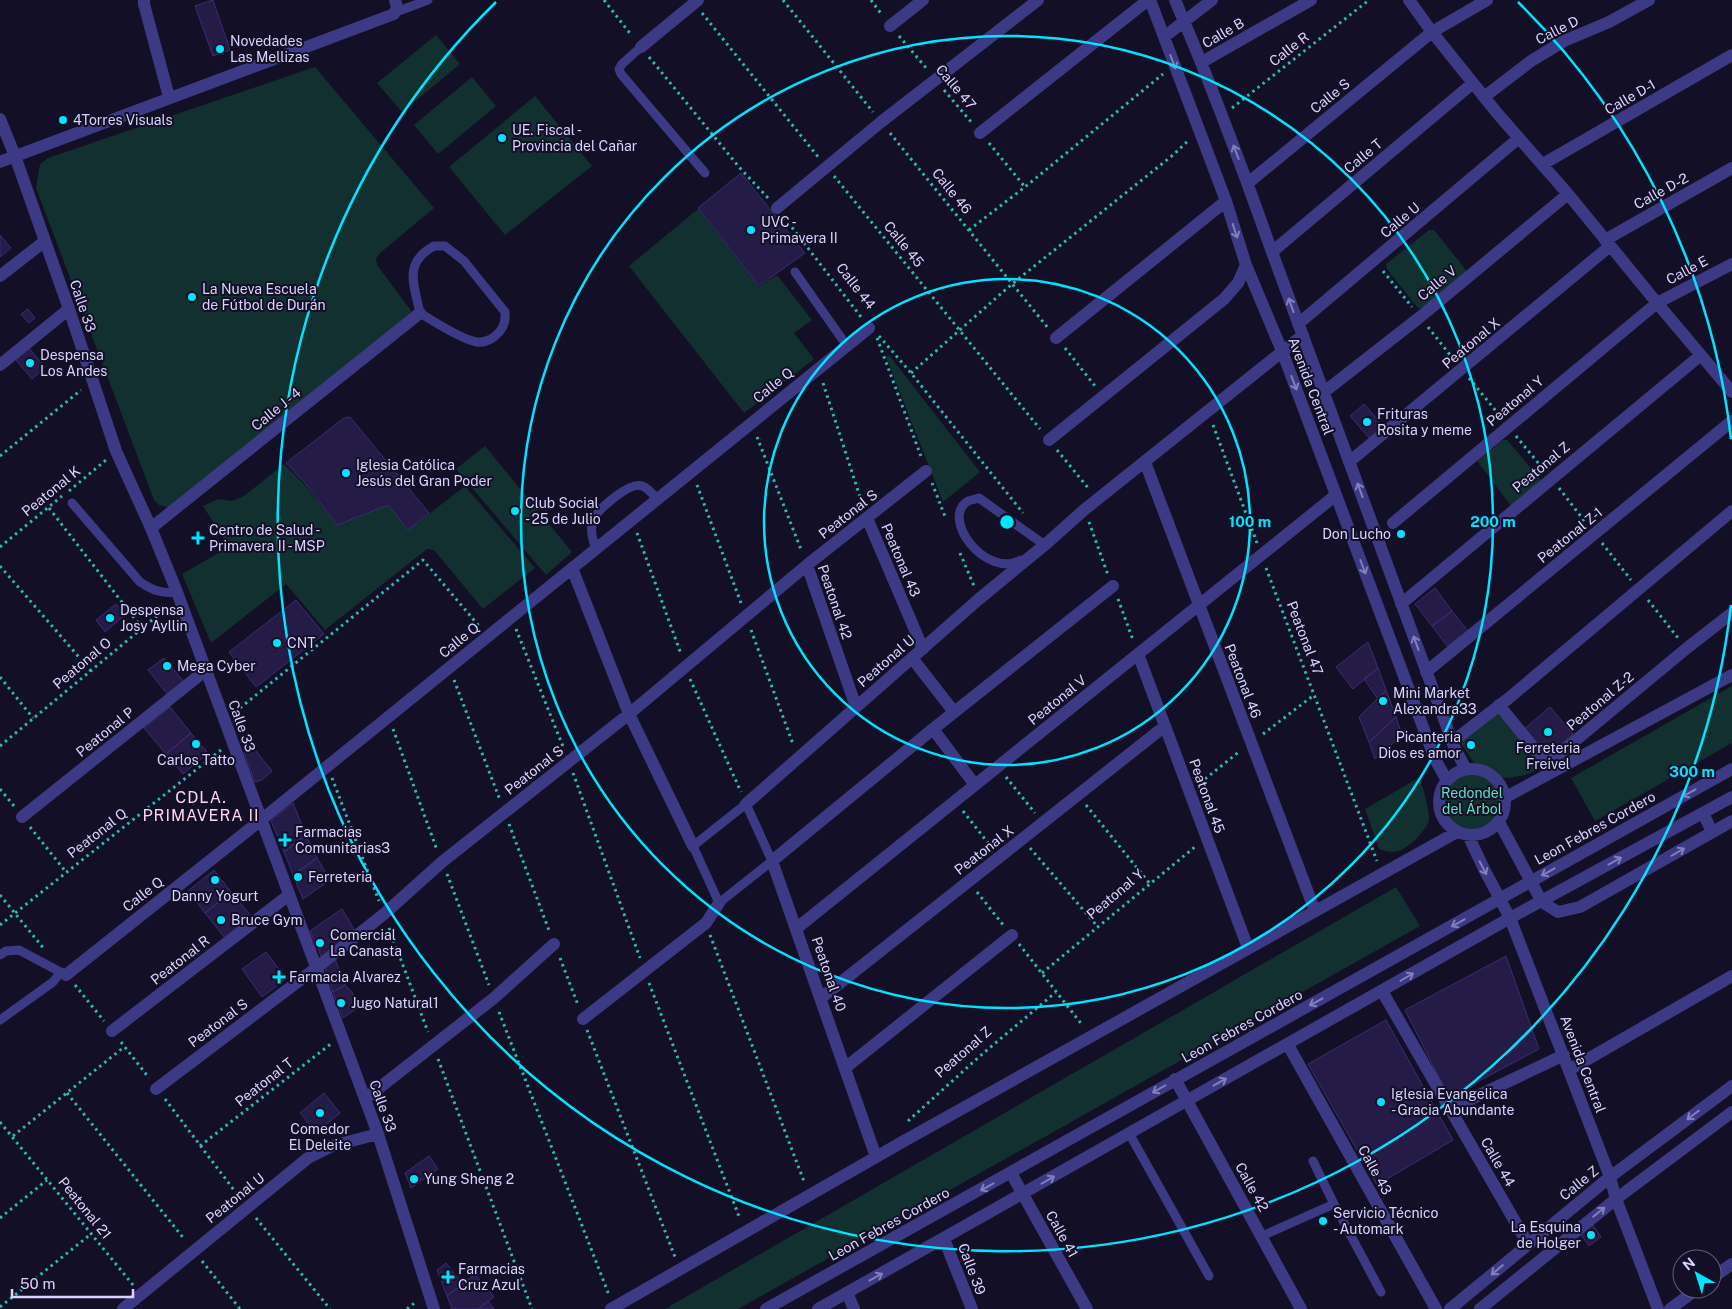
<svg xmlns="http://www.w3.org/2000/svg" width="1732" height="1309" viewBox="0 0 1732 1309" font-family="'Public Sans',sans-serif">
	<rect width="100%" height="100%" fill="#130f26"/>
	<path fill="#12302f" d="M 436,35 L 460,64 L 402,112 L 377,83 Z
		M 315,67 L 434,208 L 379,254 L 376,259 L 377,265 L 412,312 L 171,508 L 159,505 L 154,500 L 36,188 L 40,164 L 48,158 Z
		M 472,77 L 496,106 L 438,154 L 414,125 Z
		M 535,96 L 592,166 L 505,235 L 449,167 Z
		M 698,209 L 759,287 L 777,275 L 812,320 L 794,333 L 814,359 L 744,413 L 629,266 Z
		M 1429,230 L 1434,230 L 1466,270 L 1465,274 L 1423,308 L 1418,308 L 1387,269 L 1386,264 Z
		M 889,355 L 980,472 L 943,502 L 886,357 Z
		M 1503,440 L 1507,440 L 1541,480 L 1512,507 L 1477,461 Z
		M 485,446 L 572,552 L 546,575 L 456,469 Z
		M 284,464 L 303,483 L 337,525 L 388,505 L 408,530 L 465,486 L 535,568 L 483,609 L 434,550 L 427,549 L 325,630 L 286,584 L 211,643 L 182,574 L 229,547 L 203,506 L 218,499 L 232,501 L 244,496 Z
		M 1732,686 L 1732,743 L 1595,821 L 1571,778 Z
		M 1499,712 L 1542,767 C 1530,775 1516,778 1502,778 L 1493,769 L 1474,763 L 1459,741 Z
		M1443 801a29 29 0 1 1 58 0a29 29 0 1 1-58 0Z
		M 1420,777 C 1422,786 1430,810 1429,819 C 1428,830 1405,852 1394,852 C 1389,852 1384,851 1379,849 L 1365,809 Z
		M 1396,887 L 1420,926 L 738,1309 L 665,1309 Z"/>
	<path fill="#241b47" stroke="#3b2d73" d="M 213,0 L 230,50 L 213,56 L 195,6 Z
		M 741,173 L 805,253 L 759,286 L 698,208 Z
		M 0,235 L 11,248 L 0,257 Z
		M 28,309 L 35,318 L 29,323 L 21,314 Z
		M 28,347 L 45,367 L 32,379 L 15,359 Z
		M 1364,404 L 1384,427 L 1370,439 L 1350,416 Z
		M 350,417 L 429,513 L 408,530 L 388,505 L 337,525 L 304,482 L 286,463 L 344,418 Z
		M 1435,588 L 1452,611 L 1432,626 L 1415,604 Z
		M 296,600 L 324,634 L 256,687 L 229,652 Z
		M 116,604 L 125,615 L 105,632 L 96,620 Z
		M 1452,611 L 1468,631 L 1447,646 L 1432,626 Z
		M 1368,642 L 1378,668 L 1353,689 L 1336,667 Z
		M 164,658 L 184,682 L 168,695 L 148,670 Z
		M 1378,668 L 1386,690 L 1378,699 L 1364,679 Z
		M 1386,690 L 1396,717 L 1369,742 L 1359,717 Z
		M 170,707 L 191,733 L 166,754 L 144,728 Z
		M 1550,707 L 1573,734 L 1547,757 L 1524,729 Z
		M 1396,717 L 1402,735 L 1375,759 L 1369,742 Z
		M 191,733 L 208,753 L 183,774 L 166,754 Z
		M 252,746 L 272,771 L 262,780 L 255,782 L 244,753 Z
		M 293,803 L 306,835 L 284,852 L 271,821 Z
		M 306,835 L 317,858 L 293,875 L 284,852 Z
		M 317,858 L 330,880 L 303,899 L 293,875 Z
		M 214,870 L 231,892 L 205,913 L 188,891 Z
		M 231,892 L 252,917 L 225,938 L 205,913 Z
		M 342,909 L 355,931 L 322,958 L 310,931 Z
		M 266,952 L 286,979 L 262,997 L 242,969 Z
		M 1506,956 L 1539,1049 L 1449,1097 L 1405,1010 Z
		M 335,959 L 340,972 L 329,979 L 324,966 Z
		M 340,972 L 345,985 L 333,992 L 329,979 Z
		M 345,985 L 352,992 L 359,1007 L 343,1018 L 333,992 Z
		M 1386,1020 L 1453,1140 L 1377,1185 L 1308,1064 Z
		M 324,1093 L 340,1113 L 316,1133 L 300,1113 Z
		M 429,1156 L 438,1169 L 411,1188 L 405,1173 Z
		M 1592,1224 L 1601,1237 L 1589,1246 L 1580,1233 Z
		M 446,1263 L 463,1284 L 447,1296 L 437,1270 Z
		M 475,1274 L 494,1297 L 478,1309 L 452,1309 L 447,1296 Z
		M 488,1301 L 494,1309 L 478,1309 Z"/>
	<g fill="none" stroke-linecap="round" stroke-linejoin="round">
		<path stroke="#2fb8b0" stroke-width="3" stroke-dasharray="2.5 4" stroke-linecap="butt" d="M 604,0 L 632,36
			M 783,0 L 873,112
			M 871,0 L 882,15
			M 702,13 L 819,158
			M 899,36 L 927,69
			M 649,57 L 739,167 L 769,199
			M 944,90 L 972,123
			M 1232,108 L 1369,0
			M 890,133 L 1048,328
			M 989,143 L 1025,187
			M 834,176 L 1040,429
			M 784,217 L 861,317
			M 969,230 L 1025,187 L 1163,74
			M 1383,271 L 1412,307
			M 1428,327 L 1454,360
			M 879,336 L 911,373 L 1023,513
			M 877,338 L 922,459
			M 1065,348 L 1095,386
			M 911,373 L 1012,284 L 1173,155 L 1189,140
			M 1469,378 L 1500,416
			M 823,383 L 862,503
			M 1213,425 L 1257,543
			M 1516,436 L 1544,470
			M 757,437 L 802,552
			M 1057,450 L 1089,489
			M 0,456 L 81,390
			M 932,483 L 946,519
			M 697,485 L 741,603
			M 1559,488 L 1586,523
			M 69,491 L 106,460
			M 49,508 L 142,628
			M 1089,522 L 1108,575
			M 637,533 L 681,654
			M 1602,543 L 1631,580
			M 0,547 L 62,496
			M 960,553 L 974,586
			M 0,566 L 91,671
			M 1266,568 L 1377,861
			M 1118,599 L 1133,640
			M 1648,600 L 1678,638
			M 516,629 L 564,749
			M 751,630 L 793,744
			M 0,677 L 33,718
			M 690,679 L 741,792
			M 454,680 L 500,800
			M 235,712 L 423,560 L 479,626
			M 393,729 L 437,850
			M 1263,734 L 1314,695
			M 0,746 L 169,606
			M 573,773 L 640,958
			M 1006,777 L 1035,813
			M 332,778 L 379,901
			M 1200,783 L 1240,751
			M 0,789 L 14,806
			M 1086,805 L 1150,884
			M 963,811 L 992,848
			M 509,824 L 550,933
			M 30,827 L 66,872
			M 1030,848 L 1098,927
			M 447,874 L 489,985
			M 977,892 L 1004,926
			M 0,895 L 45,950
			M 0,925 L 221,750
			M 389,928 L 428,1032
			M 710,935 L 805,1184
			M 1019,944 L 1083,1026
			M 560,958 L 578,1005
			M 1042,973 L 1196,846
			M 649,983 L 740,1219
			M 75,985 L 104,1021
			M 499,1012 L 609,1295
			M 587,1030 L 675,1257
			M 121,1042 L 149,1078
			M 438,1059 L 532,1309
			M 67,1093 L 185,1240
			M 165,1099 L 240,1198
			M 908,1121 L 980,1056 L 1056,992
			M 0,1122 L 133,1285
			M 13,1136 L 124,1047
			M 200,1146 L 332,1043
			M 0,1218 L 47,1180
			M 256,1218 L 330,1309
			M 202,1261 L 240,1309
			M 0,1307 L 91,1234
			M 407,1309 L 417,1301"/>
		<path stroke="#3d3a85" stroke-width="9" d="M 396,12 L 428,0
			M 641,47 L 622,64 L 619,69 L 621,74 L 705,173
			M 434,246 L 445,246 L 464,261 L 505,312 C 506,322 503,330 495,336 C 491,340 482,343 477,342 C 462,340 433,321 420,313 C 414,284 403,263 434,246 Z
			M 795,272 L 847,346
			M 72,503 L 140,582 C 152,590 162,594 177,592
			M 596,549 C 592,539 589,528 594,518 C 600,508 630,481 642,486 C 647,487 653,495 657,498
			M 1021,560 C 985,579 940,518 968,501 C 971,500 976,499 979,498 L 1042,543 L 1046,544
			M 746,804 L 772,861 L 719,903 L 693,846 Z
			M 0,955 L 6,951 L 19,950 L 66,975
			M 0,1020 L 53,982 L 61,972
			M 1129,1133 L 1209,1276
			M 1313,1161 L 1334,1204
			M 1262,1236 L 1334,1204 L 1381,1292"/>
		<path stroke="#3d3a85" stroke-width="12" d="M 144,0 L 144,4 L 169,97
			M 1150,0 L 1226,201 L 1246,265 L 1282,351 L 1435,759 L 1447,781
			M 1175,0 C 1211,83 1242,167 1272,252 L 1455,749 L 1466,769
			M 1409,0 L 1432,32 L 1497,113 L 1568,194 L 1657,303 L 1732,392
			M 890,26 L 923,0
			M 1164,37 L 1212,0
			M 641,47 L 698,0
			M 1202,62 L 1311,0
			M 1484,97 L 1531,61 L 1564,41 L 1609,22 L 1649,0
			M 0,119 L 15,156 L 69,309 L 116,451 L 151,528 L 177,592 L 378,1134 L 434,1309
			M 980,133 L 1148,0
			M 0,162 L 394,14 L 397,7 L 395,0
			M 1543,164 L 1732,55
			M 1248,183 L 1432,32 L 1487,0
			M 777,208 L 881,122 L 1038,0
			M 1605,240 L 1732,168
			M 1272,252 L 1473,83
			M 0,276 L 45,241
			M 1298,324 L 1519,138
			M 1056,338 L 1226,201
			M 0,365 L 69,309
			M 1324,392 L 1420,317 L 1568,194
			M 1049,440 L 1224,299 L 1238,283 L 1246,265
			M 1145,462 L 1315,911
			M 1349,462 L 1610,246
			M 867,518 L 923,649
			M 1393,523 L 1657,303 L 1732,264
			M 151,528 L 420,313
			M 807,565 L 856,707
			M 572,568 L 629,714 L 693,846
			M 1401,604 L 1701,355
			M 1138,654 L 1248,948
			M 912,658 L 954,712
			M 1426,672 L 1732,421
			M 1499,705 L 1547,764 L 1687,648 L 1732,613
			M 933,729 L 975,785
			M 1452,742 L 1509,698 L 1732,511
			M1439 802a33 33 0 1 1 66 0a33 33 0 1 1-66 0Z
			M 1506,797 L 1732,675
			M 746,804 L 979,599 L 1047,543 L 1084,510 L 1303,335
			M 22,817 L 206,670
			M 1499,822 L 1542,902 L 1558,912 L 1580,907 L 1732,821
			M 1468,835 L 1484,869 L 1510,918 L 1610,1177 L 1616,1199 L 1658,1309
			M 797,928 L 1336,495
			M 66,975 L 261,820 L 869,328
			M 1382,991 L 1528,1244
			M 821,998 L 1165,726
			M 583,1019 L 706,923 L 719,903
			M 112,1031 L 289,895
			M 1288,1045 L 1436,1309
			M 845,1068 L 1012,935
			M 1569,1070 L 1732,976
			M 1175,1079 L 1301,1309
			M 156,1089 L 316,968 L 384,914 L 442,862 L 629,714 L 807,565 L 926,471
			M 365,1099 L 494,998 L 554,944
			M 1450,1109 L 1564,1055
			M 876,1157 L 772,861 L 933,729 L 1113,586
			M 1011,1173 L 1087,1309
			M 944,1239 L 972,1309
			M 1712,1278 L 1732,1264
			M 847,1293 L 854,1309
			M 123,1309 L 308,1158 L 332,1146 L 378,1134
			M 611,1309 L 904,1141 L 1457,832
			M 1450,1309 L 1610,1177 L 1732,1086
			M 1480,1309 L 1616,1199 L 1732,1112
			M 1670,1309 L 1697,1289"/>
		<path stroke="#3d3a85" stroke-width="12" d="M 1703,813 L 1712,832
			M 766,1309 L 1732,769
			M 818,1309 L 1510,918 L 1732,797"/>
	</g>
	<defs><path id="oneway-shaft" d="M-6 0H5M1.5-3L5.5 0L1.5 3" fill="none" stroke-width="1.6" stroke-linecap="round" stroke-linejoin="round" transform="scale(1.25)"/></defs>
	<g stroke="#837fbc">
		<use href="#oneway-shaft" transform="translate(1173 62) rotate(69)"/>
		<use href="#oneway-shaft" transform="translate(1236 152) rotate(-111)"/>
		<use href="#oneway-shaft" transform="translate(1235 231) rotate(72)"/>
		<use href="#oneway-shaft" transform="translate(1291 305) rotate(-110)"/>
		<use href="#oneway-shaft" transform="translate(1294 383) rotate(69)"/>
		<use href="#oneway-shaft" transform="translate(1360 490) rotate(-110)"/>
		<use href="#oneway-shaft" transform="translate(1363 567) rotate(69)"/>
		<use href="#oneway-shaft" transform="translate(1416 643) rotate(-110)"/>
		<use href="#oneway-shaft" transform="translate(1689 793) rotate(151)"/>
		<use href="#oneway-shaft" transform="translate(1678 852) rotate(-30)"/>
		<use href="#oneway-shaft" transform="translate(1615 861) rotate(-29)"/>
		<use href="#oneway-shaft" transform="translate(1483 868) rotate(63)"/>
		<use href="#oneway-shaft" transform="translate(1548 872) rotate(151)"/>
		<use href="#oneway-shaft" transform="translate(1458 923) rotate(151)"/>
		<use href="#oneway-shaft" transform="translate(1407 977) rotate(-30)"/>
		<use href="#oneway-shaft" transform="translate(1316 1002) rotate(151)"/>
		<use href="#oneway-shaft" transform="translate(1220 1082) rotate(-29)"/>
		<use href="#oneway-shaft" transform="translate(1159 1089) rotate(150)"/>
		<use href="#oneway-shaft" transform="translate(1693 1115) rotate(143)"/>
		<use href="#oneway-shaft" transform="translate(1048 1180) rotate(-30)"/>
		<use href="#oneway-shaft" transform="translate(987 1187) rotate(151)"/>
		<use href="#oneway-shaft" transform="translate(1599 1212) rotate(-39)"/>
		<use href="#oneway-shaft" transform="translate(1497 1270) rotate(140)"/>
		<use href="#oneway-shaft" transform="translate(876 1277) rotate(-29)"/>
	</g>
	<g fill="none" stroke="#00e5ff" stroke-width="2.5">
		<circle cx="1007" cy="522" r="243"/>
		<circle cx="1007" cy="522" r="486"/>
		<path d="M1731 605A729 729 0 1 1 496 2M1518 2A729 729 0 0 1 1731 439"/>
	</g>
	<g fill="#00e5ff" stroke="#130f26" stroke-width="2">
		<circle cx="220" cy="49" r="5"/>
		<circle cx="63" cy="120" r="5"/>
		<circle cx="502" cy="138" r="5"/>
		<circle cx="751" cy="230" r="5"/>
		<circle cx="192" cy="297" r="5"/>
		<circle cx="30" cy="363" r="5"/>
		<circle cx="1367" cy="422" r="5"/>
		<circle cx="346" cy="473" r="5"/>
		<circle cx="515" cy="511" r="5"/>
		<circle cx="1401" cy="534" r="5"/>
		<path d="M195.5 530.5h5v5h5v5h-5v5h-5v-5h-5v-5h5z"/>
		<circle cx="110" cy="618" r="5"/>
		<circle cx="277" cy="643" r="5"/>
		<circle cx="167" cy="666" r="5"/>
		<circle cx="1383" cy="701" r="5"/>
		<circle cx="1548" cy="732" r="5"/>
		<circle cx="196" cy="744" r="5"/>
		<circle cx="1471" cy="745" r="5"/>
		<path d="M282.5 832.5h5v5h5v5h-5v5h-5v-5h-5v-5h5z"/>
		<circle cx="298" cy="877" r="5"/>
		<circle cx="215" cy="880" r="5"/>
		<circle cx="221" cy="920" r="5"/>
		<circle cx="320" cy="943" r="5"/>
		<path d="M276.5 969.5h5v5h5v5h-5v5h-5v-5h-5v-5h5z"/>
		<circle cx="341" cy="1003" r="5"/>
		<circle cx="1381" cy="1102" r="5"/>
		<circle cx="320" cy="1113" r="5"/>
		<circle cx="414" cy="1179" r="5"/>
		<circle cx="1323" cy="1221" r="5"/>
		<circle cx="1591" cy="1235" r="5"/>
		<path d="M445.5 1269.5h5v5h5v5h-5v5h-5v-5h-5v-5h5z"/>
	</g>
	<g text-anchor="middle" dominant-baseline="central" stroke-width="4" stroke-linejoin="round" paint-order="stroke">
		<g font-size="14" fill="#d9d4ff" stroke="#130f26">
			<text transform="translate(1557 30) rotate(-27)">Calle D</text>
			<text transform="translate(1223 33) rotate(-30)">Calle B</text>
			<text transform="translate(1289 49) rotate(-38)">Calle R</text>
			<text transform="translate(956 87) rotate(50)">Calle 47</text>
			<text transform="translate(1330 96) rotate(-39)">Calle S</text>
			<text transform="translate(1630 97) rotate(-30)">Calle D-1</text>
			<text transform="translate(1363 156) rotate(-40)">Calle T</text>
			<text transform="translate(952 191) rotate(51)">Calle 46</text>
			<text transform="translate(1661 191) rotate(-29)">Calle D-2</text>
			<text transform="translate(1400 220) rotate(-40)">Calle U</text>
			<text transform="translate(904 244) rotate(51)">Calle 45</text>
			<text transform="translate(1687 270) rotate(-28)">Calle E</text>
			<text transform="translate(1437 283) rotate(-40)">Calle V</text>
			<text transform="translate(856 286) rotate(52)">Calle 44</text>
			<text transform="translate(83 306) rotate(71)">Calle 33</text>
			<text transform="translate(1471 343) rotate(-40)">Peatonal X</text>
			<text transform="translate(773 385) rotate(-39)">Calle Q</text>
			<text transform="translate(1311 386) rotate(69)">Avenida Central</text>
			<text transform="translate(1515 401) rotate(-40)">Peatonal Y</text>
			<text transform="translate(276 409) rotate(-39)">Calle J - 4</text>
			<text transform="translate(1541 467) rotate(-40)">Peatonal Z</text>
			<text transform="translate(51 491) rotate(-39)">Peatonal K</text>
			<text transform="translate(848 514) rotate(-38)">Peatonal S</text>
			<text transform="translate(1570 535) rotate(-39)">Peatonal Z-1</text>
			<text transform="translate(901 560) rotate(67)">Peatonal 43</text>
			<text transform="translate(835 602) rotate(71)">Peatonal 42</text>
			<text transform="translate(1305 638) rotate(69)">Peatonal 47</text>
			<text transform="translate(459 640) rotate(-39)">Calle Q</text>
			<text transform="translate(886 661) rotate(-41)">Peatonal U</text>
			<text transform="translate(82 663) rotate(-40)">Peatonal O</text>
			<text transform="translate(1243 681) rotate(69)">Peatonal 46</text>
			<text transform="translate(1057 700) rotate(-39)">Peatonal V</text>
			<text transform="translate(1600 701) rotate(-40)">Peatonal Z-2</text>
			<text transform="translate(242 726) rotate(70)">Calle 33</text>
			<text transform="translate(105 732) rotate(-39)">Peatonal P</text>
			<text transform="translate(534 770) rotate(-38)">Peatonal S</text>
			<text transform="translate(1207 796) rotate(70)">Peatonal 45</text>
			<text transform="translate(1595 828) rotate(-29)">Leon Febres Cordero</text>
			<text transform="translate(97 833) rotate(-38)">Peatonal Q</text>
			<text transform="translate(984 850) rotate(-38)">Peatonal X</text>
			<text transform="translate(143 894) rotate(-38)">Calle Q</text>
			<text transform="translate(1115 894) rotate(-40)">Peatonal Y</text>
			<text transform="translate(180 960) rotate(-38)">Peatonal R</text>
			<text transform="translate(829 974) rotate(71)">Peatonal 40</text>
			<text transform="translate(218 1023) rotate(-37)">Peatonal S</text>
			<text transform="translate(1242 1026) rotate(-29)">Leon Febres Cordero</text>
			<text transform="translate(963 1052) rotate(-41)">Peatonal Z</text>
			<text transform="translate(1583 1064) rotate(69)">Avenida Central</text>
			<text transform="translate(264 1082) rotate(-38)">Peatonal T</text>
			<text transform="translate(383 1106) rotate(70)">Calle 33</text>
			<text transform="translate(1498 1162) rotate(60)">Calle 44</text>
			<text transform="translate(1375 1170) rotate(61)">Calle 43</text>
			<text transform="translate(1579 1183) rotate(-39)">Calle Z</text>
			<text transform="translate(1252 1187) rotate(61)">Calle 42</text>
			<text transform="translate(235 1198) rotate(-39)">Peatonal U</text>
			<text transform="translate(85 1208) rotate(51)">Peatonal 21</text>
			<text transform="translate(889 1224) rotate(-29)">Leon Febres Cordero</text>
			<text transform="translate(1062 1234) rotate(61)">Calle 41</text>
			<text transform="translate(972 1269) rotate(69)">Calle 39</text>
		</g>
		<g font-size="14" fill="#d9d4ff" stroke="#130f26" text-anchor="start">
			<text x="230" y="41">Novedades<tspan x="230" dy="16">Las Mellizas</tspan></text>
			<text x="73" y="120">4Torres Visuals</text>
			<text x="512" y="130">UE. Fiscal -<tspan x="512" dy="16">Provincia del Cañar</tspan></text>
			<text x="761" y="222">UVC -<tspan x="761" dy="16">Primavera II</tspan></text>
			<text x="202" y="289">La Nueva Escuela<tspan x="202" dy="16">de Fútbol de Durán</tspan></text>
			<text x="40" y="355">Despensa<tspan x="40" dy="16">Los Andes</tspan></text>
			<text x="1377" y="414">Frituras<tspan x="1377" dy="16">Rosita y meme</tspan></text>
			<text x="356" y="465">Iglesia Católica<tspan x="356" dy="16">Jesús del Gran Poder</tspan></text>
			<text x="525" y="503">Club Social<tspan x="525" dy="16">- 25 de Julio</tspan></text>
			<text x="209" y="530">Centro de Salud -<tspan x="209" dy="16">Primavera II - MSP</tspan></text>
			<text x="1391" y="534" text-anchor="end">Don Lucho</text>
			<text x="120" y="610">Despensa<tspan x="120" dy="16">Josy Ayllin</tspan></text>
			<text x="287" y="643">CNT</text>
			<text x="177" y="666">Mega Cyber</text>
			<text x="1393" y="693">Mini Market<tspan x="1393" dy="16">Alexandra33</tspan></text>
			<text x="1461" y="737" text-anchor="end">Picanteria<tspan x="1461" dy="16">Dios es amor</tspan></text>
			<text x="1548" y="748" text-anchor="middle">Ferreteria<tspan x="1548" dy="16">Freivel</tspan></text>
			<text x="196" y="760" text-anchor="middle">Carlos Tatto</text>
			<text x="295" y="832">Farmacias<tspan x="295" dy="16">Comunitarias3</tspan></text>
			<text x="308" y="877">Ferreteria</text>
			<text x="215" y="896" text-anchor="middle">Danny Yogurt</text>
			<text x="231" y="920">Bruce Gym</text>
			<text x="330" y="935">Comercial<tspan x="330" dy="16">La Canasta</tspan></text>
			<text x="289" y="977">Farmacia Alvarez</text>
			<text x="351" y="1003">Jugo Natural1</text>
			<text x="1391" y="1094">Iglesia Evangelica<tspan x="1391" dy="16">- Gracia Abundante</tspan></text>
			<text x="320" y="1129" text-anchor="middle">Comedor<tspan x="320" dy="16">El Deleite</tspan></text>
			<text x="424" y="1179">Yung Sheng 2</text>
			<text x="1333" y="1213">Servicio Técnico<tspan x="1333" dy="16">- Automark</tspan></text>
			<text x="1581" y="1227" text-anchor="end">La Esquina<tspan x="1581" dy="16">de Holger</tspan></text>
			<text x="458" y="1269">Farmacias<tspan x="458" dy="16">Cruz Azul</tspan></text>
		</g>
		<g font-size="14" fill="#5fe0c0" stroke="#130f26">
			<text x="1472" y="793">Redondel<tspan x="1472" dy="16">del Árbol</tspan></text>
		</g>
		<g font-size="16" letter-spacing="1" fill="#ffd6f0" stroke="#130f26">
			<text x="201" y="797">CDLA.<tspan x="201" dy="18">PRIMAVERA II</tspan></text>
		</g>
	</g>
	<circle cx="1007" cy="522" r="8" fill="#00e5ff" stroke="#130f26" stroke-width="2.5"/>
	<g font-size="15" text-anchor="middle" font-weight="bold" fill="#00e5ff" stroke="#130f26" stroke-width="4" stroke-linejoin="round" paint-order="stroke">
		<text x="1250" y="527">100 m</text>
		<text x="1493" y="527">200 m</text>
		<text x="1692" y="777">300 m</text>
	</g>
	<g transform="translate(1697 1274) rotate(321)"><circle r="24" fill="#130f26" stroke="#625e7d"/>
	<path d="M0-4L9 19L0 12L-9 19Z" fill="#00e5ff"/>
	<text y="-8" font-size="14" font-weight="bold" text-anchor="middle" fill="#d9d4ff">N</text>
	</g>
	<path d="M12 1289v8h121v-8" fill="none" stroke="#d9d4ff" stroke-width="2.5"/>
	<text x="20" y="1289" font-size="15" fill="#d9d4ff" stroke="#130f26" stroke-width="4" paint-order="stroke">50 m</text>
</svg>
